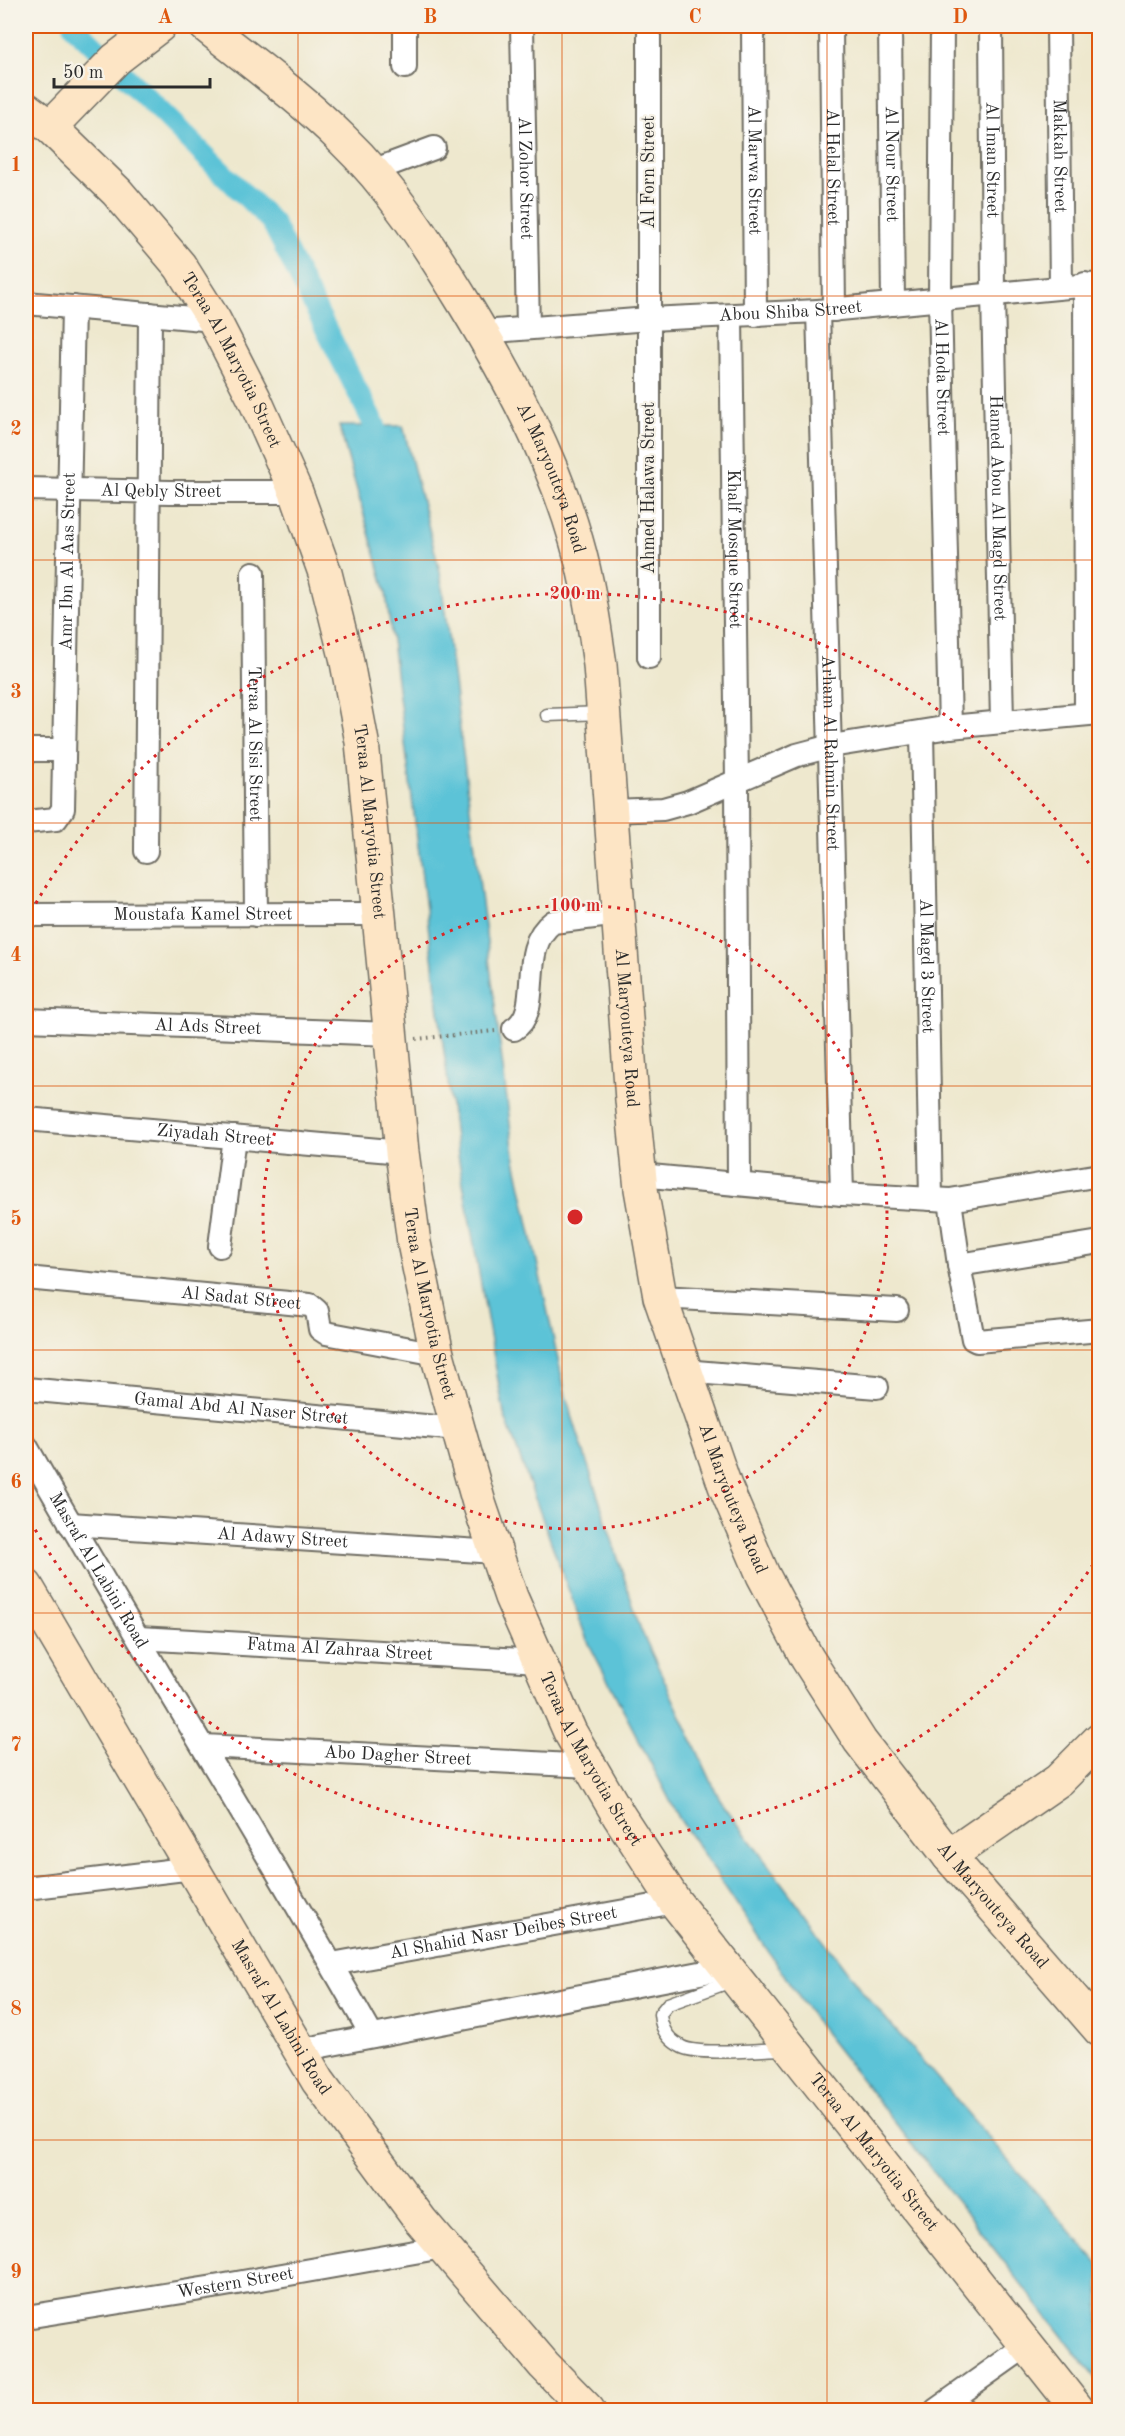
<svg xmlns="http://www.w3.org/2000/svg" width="1125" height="2436" viewBox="0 0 1125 2436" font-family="'Old Standard TT',serif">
	<rect width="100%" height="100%" fill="#f7f3e8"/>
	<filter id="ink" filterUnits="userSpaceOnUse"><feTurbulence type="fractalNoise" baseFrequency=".0167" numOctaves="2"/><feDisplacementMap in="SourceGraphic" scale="12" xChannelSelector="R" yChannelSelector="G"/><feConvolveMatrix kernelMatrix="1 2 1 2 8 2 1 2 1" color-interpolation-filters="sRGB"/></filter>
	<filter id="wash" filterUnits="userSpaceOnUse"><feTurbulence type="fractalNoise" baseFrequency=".008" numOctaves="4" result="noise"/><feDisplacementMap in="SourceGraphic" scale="24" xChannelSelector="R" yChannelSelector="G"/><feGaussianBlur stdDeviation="1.35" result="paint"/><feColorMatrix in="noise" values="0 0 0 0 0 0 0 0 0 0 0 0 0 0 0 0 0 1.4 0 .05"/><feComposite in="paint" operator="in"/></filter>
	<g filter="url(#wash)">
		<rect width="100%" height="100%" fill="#eee8ce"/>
		<path fill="#5bc3d7" stroke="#437781" stroke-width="1.5" d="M 339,426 L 403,426 L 440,572 L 514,1155 L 566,1397 L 641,1630 L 720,1800 L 861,1990 L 1099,2265 L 1099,2383 L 813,2018 L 679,1818 L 587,1640 L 504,1414 L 455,1138 L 386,593 Z"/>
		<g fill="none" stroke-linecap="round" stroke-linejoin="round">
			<path stroke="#5bc3d7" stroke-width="22" d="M 74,26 L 272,222 L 375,426"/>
		</g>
	</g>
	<g filter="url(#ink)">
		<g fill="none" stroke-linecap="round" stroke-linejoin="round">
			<defs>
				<path id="lane" d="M 547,715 L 603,713
					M 734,1980 L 668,2004 L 660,2014 C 661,2029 668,2040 682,2047 C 700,2056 764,2049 787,2049"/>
				<g id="street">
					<path d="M 405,26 L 405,67"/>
					<path id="s1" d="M 522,26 L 528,328"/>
					<path d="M 649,26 L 649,657"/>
					<path id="s2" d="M 753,26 L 755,315"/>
					<path id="s3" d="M 831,26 L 834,310"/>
					<path id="s4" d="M 890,26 L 893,304"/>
					<path id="s5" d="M 942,26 L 940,299 L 950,727"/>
					<path id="s6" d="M 991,26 L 993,294 L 1002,722"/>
					<path id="s7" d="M 1058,26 L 1061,287"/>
					<path d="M 372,171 L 434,148"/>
					<path d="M 1085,284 L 1086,714"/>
					<path d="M 26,303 L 214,320"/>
					<path id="s8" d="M 818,311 L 842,1194"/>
					<path id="s9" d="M 731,317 L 737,782 L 739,1183"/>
					<path id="s10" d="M 482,332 L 649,319 L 818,311 L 1100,284"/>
					<path id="s11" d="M 26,489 L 170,492 L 296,492"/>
					<path id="s12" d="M 253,573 L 256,915"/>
					<path id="s13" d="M 922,732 L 931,1199"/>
					<path d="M 26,750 L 64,750"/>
					<path d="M 612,811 L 663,809 L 688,802 L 797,755 L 831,746 L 950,727 L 1100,713"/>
					<path id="s14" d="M 26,822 L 56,819 L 63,809 L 73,307"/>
					<path d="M 146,851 L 150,314"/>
					<path id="s15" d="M 26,915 L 379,914"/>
					<path id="s16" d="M 26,1020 L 390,1034"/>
					<path d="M 514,1029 C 545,1010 516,949 553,922 L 619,914"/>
					<path id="s17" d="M 26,1119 L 402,1152"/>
					<path d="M 640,1175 L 842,1194 L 950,1200 L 1100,1175"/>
					<path d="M 950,1200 L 959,1265 L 1100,1242"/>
					<path d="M 220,1246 L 234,1137"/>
					<path d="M 959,1265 L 973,1339 L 977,1341 L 1100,1330"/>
					<path id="s18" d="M 26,1278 L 310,1305 L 317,1311 L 320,1329 L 326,1333 L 437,1354"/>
					<path d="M 660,1297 L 897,1310"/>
					<path d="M 684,1371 L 877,1387"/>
					<path id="s19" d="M 26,1389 L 458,1429"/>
					<path id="s20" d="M 26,1446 C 138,1644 260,1837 372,2036"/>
					<path id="s21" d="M 70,1524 L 495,1552"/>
					<path id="s22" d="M 139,1638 L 539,1661"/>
					<path id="s23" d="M 204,1746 L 590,1766"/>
					<path d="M 26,1888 L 193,1868"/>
					<path id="s24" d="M 332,1964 L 675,1902"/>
					<path d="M 301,2050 L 726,1968"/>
					<path id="s25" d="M 26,2317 L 214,2287 L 443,2247"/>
					<path d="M 936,2410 L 1026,2346"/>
				</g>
				<g id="secondary">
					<path id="s26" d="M 206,26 C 252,63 301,98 342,139 C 392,187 428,244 464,303 C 509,377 552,456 576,540 C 588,581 594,623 600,665 L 632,1100 L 641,1189 L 660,1297 L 725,1486 L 763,1575 L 807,1658 L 860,1741 L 949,1856 L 1100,2030"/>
					<path id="s27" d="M 26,109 L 50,127 L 117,192 L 180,266 L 214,320 L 254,398 L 296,492 L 325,573 L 346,657 L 362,742 L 402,1152 L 414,1243 L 437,1354 L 479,1503 L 511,1597 L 570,1732 L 619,1816 L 675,1902 L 1078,2410"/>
					<path d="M 50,127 L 116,59 L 159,26"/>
					<path id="s28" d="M 26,1586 L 318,2081 L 421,2221 L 544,2365 L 588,2410"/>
					<path d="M 949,1856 L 1059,1780 L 1100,1739"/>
				</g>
			</defs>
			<use href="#lane" stroke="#6f6d64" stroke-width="15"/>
			<use href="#street" stroke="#6f6d64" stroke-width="26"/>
			<use href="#secondary" stroke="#6f6d64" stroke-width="36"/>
			<path stroke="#6f6d64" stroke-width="4" stroke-dasharray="1.5 4.5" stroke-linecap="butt" d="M 416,1039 L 495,1031"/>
			<use href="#lane" stroke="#fff" stroke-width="12"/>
			<use href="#street" stroke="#fff" stroke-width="22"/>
			<use href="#secondary" stroke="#fde5c5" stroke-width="33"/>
		</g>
	</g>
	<path fill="none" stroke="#df570e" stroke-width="1.5" stroke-opacity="0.55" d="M 298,26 L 298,2410M 562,26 L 562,2410M 827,26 L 827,2410M 26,296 L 1100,296M 26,560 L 1100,560M 26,823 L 1100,823M 26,1086 L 1100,1086M 26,1350 L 1100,1350M 26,1613 L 1100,1613M 26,1876 L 1100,1876M 26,2140 L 1100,2140"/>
	<g fill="none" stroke="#d62828" stroke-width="3" stroke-dasharray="3 6">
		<circle cx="575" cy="1217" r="312"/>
		<path d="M1098 1557A624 624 0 0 1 27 1515M27 919A624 624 0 0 1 1098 877"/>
	</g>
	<g text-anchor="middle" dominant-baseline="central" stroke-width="4.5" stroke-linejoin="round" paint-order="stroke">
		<g font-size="18" fill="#2b2b2b" stroke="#f7f3e8">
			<text stroke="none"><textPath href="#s7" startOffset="130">Makkah Street</textPath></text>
			<text stroke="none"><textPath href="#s6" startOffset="134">Al Iman Street</textPath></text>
			<text stroke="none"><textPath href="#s4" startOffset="138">Al Nour Street</textPath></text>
			<text stroke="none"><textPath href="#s3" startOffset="141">Al Helal Street</textPath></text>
			<text stroke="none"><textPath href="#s2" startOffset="144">Al Marwa Street</textPath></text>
			<text transform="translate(649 172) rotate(-90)">Al Forn Street</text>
			<text stroke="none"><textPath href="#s1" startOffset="152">Al Zohor Street</textPath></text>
			<text stroke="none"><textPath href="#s10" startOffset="309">Abou Shiba Street</textPath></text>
			<text stroke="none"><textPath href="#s27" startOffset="328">Teraa Al Maryotia Street</textPath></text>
			<text stroke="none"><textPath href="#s5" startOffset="351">Al Hoda Street</textPath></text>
			<text stroke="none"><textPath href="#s26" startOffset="578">Al Maryouteya Road</textPath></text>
			<text transform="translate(649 488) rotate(-90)">Ahmed Halawa Street</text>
			<text stroke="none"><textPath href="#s11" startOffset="135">Al Qebly Street</textPath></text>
			<text stroke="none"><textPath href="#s6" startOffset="482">Hamed Abou Al Magd Street</textPath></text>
			<text stroke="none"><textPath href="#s9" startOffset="232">Khalf Mosque Street</textPath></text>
			<text stroke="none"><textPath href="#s14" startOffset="290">Amr Ibn Al Aas Street</textPath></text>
			<text stroke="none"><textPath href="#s12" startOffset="171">Teraa Al Sisi Street</textPath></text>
			<text stroke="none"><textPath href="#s8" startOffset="442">Arham Al Rahmin Street</textPath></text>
			<text stroke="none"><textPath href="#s27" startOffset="814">Teraa Al Maryotia Street</textPath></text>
			<text stroke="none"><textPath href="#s15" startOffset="177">Moustafa Kamel Street</textPath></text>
			<text stroke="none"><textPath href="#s13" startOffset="234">Al Magd 3 Street</textPath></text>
			<text stroke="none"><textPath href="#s16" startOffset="182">Al Ads Street</textPath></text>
			<text stroke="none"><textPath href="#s26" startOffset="1136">Al Maryouteya Road</textPath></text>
			<text stroke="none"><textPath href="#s17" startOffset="189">Ziyadah Street</textPath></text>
			<text stroke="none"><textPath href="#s18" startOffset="216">Al Sadat Street</textPath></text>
			<text stroke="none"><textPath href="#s27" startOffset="1300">Teraa Al Maryotia Street</textPath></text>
			<text stroke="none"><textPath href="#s19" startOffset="216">Gamal Abd Al Naser Street</textPath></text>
			<text stroke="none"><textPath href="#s26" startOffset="1622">Al Maryouteya Road</textPath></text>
			<text stroke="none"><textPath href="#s21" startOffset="213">Al Adawy Street</textPath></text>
			<text stroke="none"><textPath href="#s20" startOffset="144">Masraf Al Labini Road</textPath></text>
			<text stroke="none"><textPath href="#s22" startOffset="201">Fatma Al Zahraa Street</textPath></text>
			<text stroke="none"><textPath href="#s23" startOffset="194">Abo Dagher Street</textPath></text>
			<text stroke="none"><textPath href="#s27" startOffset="1786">Teraa Al Maryotia Street</textPath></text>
			<text stroke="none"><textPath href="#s26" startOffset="2108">Al Maryouteya Road</textPath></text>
			<text stroke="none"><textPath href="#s24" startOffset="174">Al Shahid Nasr Deibes Street</textPath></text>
			<text stroke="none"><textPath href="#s28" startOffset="501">Masraf Al Labini Road</textPath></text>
			<text stroke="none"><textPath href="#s27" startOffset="2272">Teraa Al Maryotia Street</textPath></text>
			<text stroke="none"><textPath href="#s25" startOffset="212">Western Street</textPath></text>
		</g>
	</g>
	<circle cx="575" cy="1217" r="9" fill="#d62828" stroke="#f7f3e8" stroke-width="3"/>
	<g font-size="18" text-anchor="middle" font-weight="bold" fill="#d62828" stroke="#f7f3e8" stroke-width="4.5" stroke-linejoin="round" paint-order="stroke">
		<text x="575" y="599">200 m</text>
		<text x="575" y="911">100 m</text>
	</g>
	<rect width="1125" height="2436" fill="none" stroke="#f7f3e8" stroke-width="66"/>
	<path d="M54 78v9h156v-9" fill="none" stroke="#2b2b2b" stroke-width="3"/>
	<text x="63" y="78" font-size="18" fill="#2b2b2b" stroke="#f7f3e8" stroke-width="4.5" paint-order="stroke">50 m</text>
	<rect x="33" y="33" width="1059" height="2370" fill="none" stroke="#df570e" stroke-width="2"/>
	<g font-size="20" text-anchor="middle" font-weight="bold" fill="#df570e">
		<text x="165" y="23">A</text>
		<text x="430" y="23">B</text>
		<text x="695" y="23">C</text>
		<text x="960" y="23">D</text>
		<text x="16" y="171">1</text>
		<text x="16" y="435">2</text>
		<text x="16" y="698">3</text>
		<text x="16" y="961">4</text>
		<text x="16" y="1225">5</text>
		<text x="16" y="1488">6</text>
		<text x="16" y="1751">7</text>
		<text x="16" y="2015">8</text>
		<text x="16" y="2278">9</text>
	</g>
</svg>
